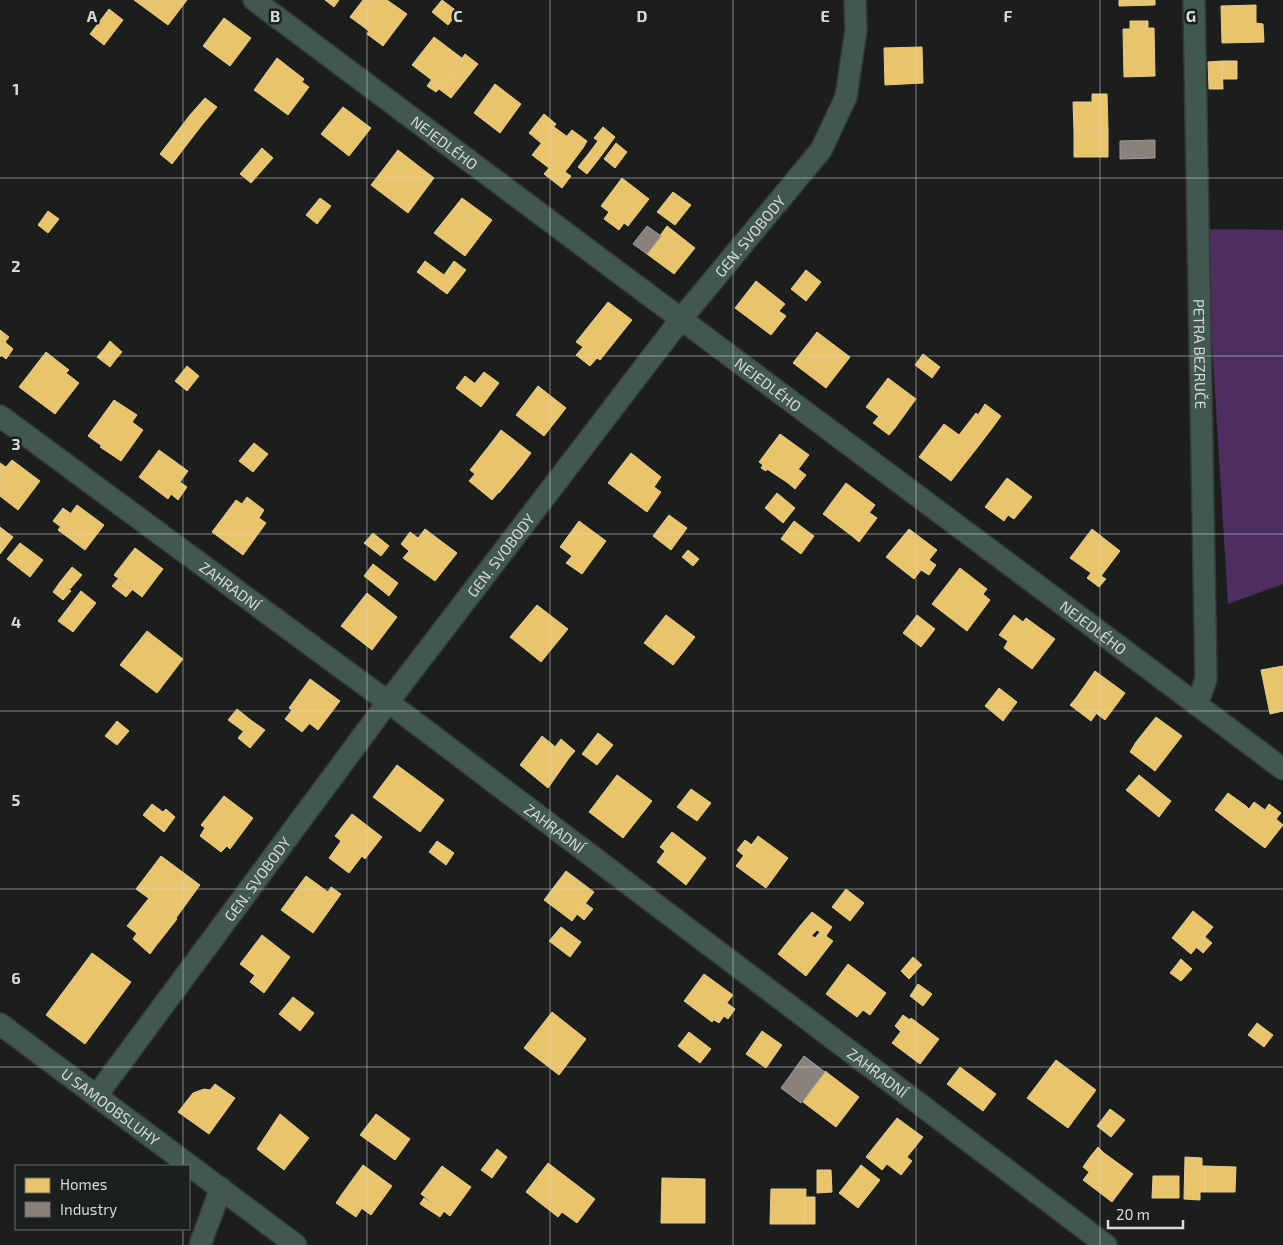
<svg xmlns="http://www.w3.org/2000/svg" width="1283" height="1245" viewBox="0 0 1283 1245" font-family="'Exo 2',sans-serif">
	<rect width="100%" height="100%" fill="#1c1e1d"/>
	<path fill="#4e2e61" d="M 1205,229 L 1283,230 L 1283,584 L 1228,604 Z"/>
	<path fill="#e9c46a" stroke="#e4cb8b" d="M 134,0 L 187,0 L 168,25 Z
		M 325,0 L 339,0 L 334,7 Z
		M 363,0 L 387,0 L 407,14 L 383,46 L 367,34 L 369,31 L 350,17 Z
		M 442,0 L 458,12 L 448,25 L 432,12 Z
		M 1119,0 L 1155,0 L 1155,5 L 1119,6 Z
		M 1256,5 L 1256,23 L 1263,24 L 1264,42 L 1222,43 L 1221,6 Z
		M 109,9 L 123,20 L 104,45 L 90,34 Z
		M 224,18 L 251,38 L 230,66 L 203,46 Z
		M 1130,21 L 1148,21 L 1148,28 L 1154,28 L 1155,76 L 1124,77 L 1123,29 L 1130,29 Z
		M 434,37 L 463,59 L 441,87 L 412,65 Z
		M 922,47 L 923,83 L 885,85 L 884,48 Z
		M 465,54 L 478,64 L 451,98 L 439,89 Z
		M 277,58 L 304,79 L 302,82 L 309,87 L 288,115 L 254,90 Z
		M 1222,61 L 1223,89 L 1209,89 L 1208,62 Z
		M 1222,61 L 1237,61 L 1237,79 L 1222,79 Z
		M 432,79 L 441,87 L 436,92 L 427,86 Z
		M 495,84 L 521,104 L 500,133 L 474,113 Z
		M 1092,94 L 1107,94 L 1108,130 L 1074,131 L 1073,102 L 1092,102 Z
		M 205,98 L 217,107 L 202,125 L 190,115 Z
		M 343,107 L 371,128 L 349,156 L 321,134 Z
		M 544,114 L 556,124 L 541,143 L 529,133 Z
		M 190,115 L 202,125 L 172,164 L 160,154 Z
		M 554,127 L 583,148 L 565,172 L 571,176 L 562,188 L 544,174 L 549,168 L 532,155 Z
		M 603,127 L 615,137 L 607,148 L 594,138 Z
		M 572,130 L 587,141 L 583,148 L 567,136 Z
		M 1108,130 L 1108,157 L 1074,157 L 1074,131 Z
		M 598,141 L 607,148 L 598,160 L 589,153 Z
		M 616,143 L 627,152 L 615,168 L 604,159 Z
		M 262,148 L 273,158 L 251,183 L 240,174 Z
		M 398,150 L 434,178 L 408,213 L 371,185 Z
		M 589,153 L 598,160 L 587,174 L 578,167 Z
		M 622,178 L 649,199 L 628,226 L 624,223 L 619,230 L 604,219 L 609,212 L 601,206 Z
		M 673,192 L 691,205 L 675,225 L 657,212 Z
		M 320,198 L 331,206 L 317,224 L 306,215 Z
		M 462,198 L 492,220 L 465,256 L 434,233 Z
		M 48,211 L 59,219 L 48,233 L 38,225 Z
		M 667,226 L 695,248 L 674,274 L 647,254 Z
		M 425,261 L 444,275 L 454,261 L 466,270 L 447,294 L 417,272 Z
		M 806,270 L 821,282 L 806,301 L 791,289 Z
		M 756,281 L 785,304 L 779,311 L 786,316 L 771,335 L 735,308 Z
		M 608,302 L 632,320 L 600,360 L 597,358 L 590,366 L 576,355 L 583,347 L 576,342 Z
		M 0,330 L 9,337 L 5,342 L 13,349 L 6,359 L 1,355 L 0,357 Z
		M 817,332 L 850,357 L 826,388 L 793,363 Z
		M 110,341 L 122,352 L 116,359 L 104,349 Z
		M 104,349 L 116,359 L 110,367 L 97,357 Z
		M 46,352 L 69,370 L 66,373 L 79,383 L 55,414 L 19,387 Z
		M 923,354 L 940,367 L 932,378 L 915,365 Z
		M 187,366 L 199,376 L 187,391 L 175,381 Z
		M 484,372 L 499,383 L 490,395 L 475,383 Z
		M 465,376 L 490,395 L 481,407 L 456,388 Z
		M 888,378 L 916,399 L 895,428 L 866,407 Z
		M 538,386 L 566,408 L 544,436 L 516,415 Z
		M 114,400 L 137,415 L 132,422 L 143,430 L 121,461 L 100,447 L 102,446 L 88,436 Z
		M 985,404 L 1001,416 L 993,427 L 978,415 Z
		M 976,413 L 993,427 L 977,448 L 959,435 Z
		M 879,416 L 895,428 L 889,435 L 873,423 Z
		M 944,424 L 977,448 L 951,481 L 919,457 Z
		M 501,430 L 531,453 L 522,465 L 492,442 Z
		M 780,434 L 809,455 L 788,483 L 767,469 L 766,471 L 761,468 L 763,465 L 759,462 Z
		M 492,442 L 522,465 L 499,493 L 470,470 Z
		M 254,443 L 268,454 L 253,472 L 239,461 Z
		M 159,450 L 188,471 L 180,482 L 187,487 L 178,500 L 171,494 L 168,499 L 139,477 Z
		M 631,453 L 661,477 L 654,487 L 661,492 L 647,512 L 608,483 Z
		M 12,460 L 40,481 L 18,510 L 0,496 L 0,463 L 6,467 Z
		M 798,469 L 806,475 L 795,489 L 788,483 Z
		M 475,474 L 498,493 L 492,500 L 469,481 Z
		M 1007,478 L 1032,497 L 1014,519 L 1008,515 L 1004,521 L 985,507 Z
		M 846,483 L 875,505 L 852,536 L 823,514 Z
		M 777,493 L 795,508 L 783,523 L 765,508 Z
		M 247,497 L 264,510 L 259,518 L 266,523 L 243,555 L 212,532 L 236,500 L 242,504 Z
		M 77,505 L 104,525 L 85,550 L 58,530 Z
		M 63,508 L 70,513 L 61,527 L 53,521 Z
		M 870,513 L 877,518 L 859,542 L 852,536 Z
		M 669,515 L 687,528 L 671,550 L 653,536 Z
		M 579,521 L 606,541 L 582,574 L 566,563 L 572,556 L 560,547 Z
		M 794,521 L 814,536 L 801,554 L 781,539 Z
		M 0,527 L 13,537 L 0,554 Z
		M 425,529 L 457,553 L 435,581 L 403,558 L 409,551 L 401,544 L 410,532 L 418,538 Z
		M 909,529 L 937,550 L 914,579 L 886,557 Z
		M 1092,529 L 1120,551 L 1101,576 L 1106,579 L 1099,587 L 1087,578 L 1091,573 L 1070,558 Z
		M 373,533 L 389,546 L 381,556 L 364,543 Z
		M 20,543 L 43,560 L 30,577 L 7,559 Z
		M 135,548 L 163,569 L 142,597 L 114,575 Z
		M 688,550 L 699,559 L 693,566 L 682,557 Z
		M 929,560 L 936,565 L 929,575 L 921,570 Z
		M 373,564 L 398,583 L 389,596 L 364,576 Z
		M 72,567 L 82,575 L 70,589 L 60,582 Z
		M 960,568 L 987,589 L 983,594 L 990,600 L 967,631 L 932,604 Z
		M 118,579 L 132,590 L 126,597 L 112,586 Z
		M 60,582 L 71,591 L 63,600 L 53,592 Z
		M 81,591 L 96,603 L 73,632 L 58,621 Z
		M 367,593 L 397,617 L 372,650 L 341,626 Z
		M 537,605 L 568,629 L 541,662 L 510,637 Z
		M 666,615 L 695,637 L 673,665 L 644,643 Z
		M 917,615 L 935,629 L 921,647 L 903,633 Z
		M 1014,615 L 1023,622 L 1026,618 L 1055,639 L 1032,669 L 1004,648 L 1008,641 L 999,635 Z
		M 147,631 L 183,659 L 157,693 L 120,665 Z
		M 1283,666 L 1283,711 L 1270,714 L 1261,670 Z
		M 1095,671 L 1125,693 L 1105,720 L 1076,698 Z
		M 310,679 L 340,701 L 318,730 L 289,708 Z
		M 999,688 L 1017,702 L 1003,721 L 985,706 Z
		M 1076,698 L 1096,714 L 1091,721 L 1070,705 Z
		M 237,709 L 252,721 L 243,731 L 228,720 Z
		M 292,710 L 309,724 L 302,732 L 285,719 Z
		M 1156,717 L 1182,736 L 1162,762 L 1136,742 Z
		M 117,721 L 129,731 L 117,745 L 105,736 Z
		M 252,721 L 265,730 L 250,748 L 238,738 Z
		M 598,733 L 613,745 L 597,765 L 582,754 Z
		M 542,736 L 569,758 L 548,788 L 520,765 Z
		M 561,739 L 575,751 L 569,758 L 555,747 Z
		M 1136,742 L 1162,762 L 1155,771 L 1130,752 Z
		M 397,765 L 444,800 L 420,832 L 373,797 Z
		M 617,775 L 652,801 L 623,838 L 589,812 Z
		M 1139,775 L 1171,801 L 1159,817 L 1126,790 Z
		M 691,789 L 711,803 L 697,821 L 677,807 Z
		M 1228,793 L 1246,806 L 1233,824 L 1215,810 Z
		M 224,796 L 253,818 L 230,849 L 227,846 L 221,852 L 200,836 L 205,828 L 201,825 Z
		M 1254,802 L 1265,810 L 1269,804 L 1281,813 L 1276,819 L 1283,825 L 1265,848 L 1233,824 L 1246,806 L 1249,809 Z
		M 152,804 L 163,812 L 166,809 L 175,817 L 164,832 L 143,815 Z
		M 352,814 L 382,837 L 365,859 L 362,856 L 349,873 L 329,858 L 341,841 L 335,836 Z
		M 672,832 L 706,858 L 686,885 L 657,862 L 665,851 L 660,847 Z
		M 758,836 L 788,858 L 766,888 L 736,866 Z
		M 745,840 L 752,845 L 744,856 L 737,850 Z
		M 437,841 L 454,853 L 446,865 L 429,852 Z
		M 161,856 L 200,885 L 176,918 L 136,889 Z
		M 566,871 L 594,892 L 572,921 L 544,900 Z
		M 306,876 L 328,892 L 331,887 L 341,894 L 313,933 L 281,910 Z
		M 846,889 L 864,903 L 850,921 L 832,907 Z
		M 149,898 L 177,919 L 155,947 L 127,926 Z
		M 585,903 L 593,909 L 584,920 L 577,914 Z
		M 1193,911 L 1213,927 L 1191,954 L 1172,938 Z
		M 812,912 L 832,927 L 826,936 L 817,930 L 812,935 L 800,926 Z
		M 800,926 L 815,938 L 820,932 L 833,941 L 806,976 L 778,954 Z
		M 561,927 L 581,942 L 570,957 L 549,941 Z
		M 137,933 L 155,947 L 150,954 L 133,939 Z
		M 262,935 L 290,957 L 269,986 L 240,964 Z
		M 1205,937 L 1212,943 L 1203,953 L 1196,947 Z
		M 92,953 L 131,982 L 85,1044 L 46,1015 Z
		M 913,957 L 922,965 L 909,979 L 901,971 Z
		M 1181,959 L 1192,969 L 1181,981 L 1170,973 Z
		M 848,964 L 886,993 L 870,1015 L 863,1010 L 857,1017 L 826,994 Z
		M 704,974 L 733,995 L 712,1022 L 684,1001 Z
		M 255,975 L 269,986 L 264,993 L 250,982 Z
		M 918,984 L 932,994 L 923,1006 L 910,996 Z
		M 293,997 L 314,1013 L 300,1031 L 279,1014 Z
		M 727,1003 L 735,1009 L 728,1019 L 724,1016 L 719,1023 L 714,1020 Z
		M 552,1012 L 586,1039 L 559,1075 L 524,1048 Z
		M 903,1015 L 910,1020 L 901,1032 L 895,1026 Z
		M 911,1018 L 939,1039 L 920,1064 L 892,1043 Z
		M 1257,1023 L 1273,1035 L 1264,1047 L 1248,1035 Z
		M 762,1031 L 782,1045 L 766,1068 L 746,1054 Z
		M 689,1032 L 711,1049 L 700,1063 L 678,1046 Z
		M 1056,1060 L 1096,1090 L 1068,1128 L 1027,1098 Z
		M 960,1067 L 996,1094 L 983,1111 L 947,1084 Z
		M 825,1071 L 859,1097 L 836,1127 L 803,1102 Z
		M 215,1084 L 235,1098 L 209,1134 L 178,1112 L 193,1093 L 204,1089 L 210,1090 Z
		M 1110,1109 L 1125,1120 L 1111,1137 L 1097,1126 Z
		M 280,1114 L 309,1138 L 284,1170 L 257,1149 Z
		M 376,1114 L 410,1139 L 395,1160 L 360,1135 Z
		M 897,1118 L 923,1137 L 907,1157 L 912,1161 L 901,1175 L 887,1164 L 882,1170 L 866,1157 Z
		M 1098,1147 L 1104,1153 L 1097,1162 L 1090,1157 Z
		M 497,1149 L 507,1157 L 492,1178 L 481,1170 Z
		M 1104,1153 L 1133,1174 L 1112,1202 L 1083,1180 Z
		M 1090,1157 L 1097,1162 L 1089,1172 L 1083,1167 Z
		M 1185,1157 L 1202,1158 L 1202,1166 L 1205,1166 L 1205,1192 L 1200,1192 L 1200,1200 L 1184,1199 Z
		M 548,1163 L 595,1199 L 577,1223 L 562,1212 L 558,1217 L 526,1192 Z
		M 363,1165 L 392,1186 L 371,1215 L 342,1194 Z
		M 861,1165 L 880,1180 L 858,1208 L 839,1193 Z
		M 442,1166 L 471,1187 L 450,1216 L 421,1194 Z
		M 1205,1166 L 1236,1167 L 1235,1192 L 1205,1192 Z
		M 817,1170 L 831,1170 L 832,1192 L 817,1193 Z
		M 1153,1176 L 1179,1176 L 1179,1198 L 1152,1198 Z
		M 662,1178 L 705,1179 L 705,1223 L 661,1223 Z
		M 771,1189 L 806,1189 L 805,1224 L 770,1224 Z
		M 342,1194 L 362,1208 L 356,1217 L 336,1203 Z
		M 805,1197 L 815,1197 L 815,1224 L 805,1224 Z
		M 424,1198 L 444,1211 L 440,1217 L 420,1204 Z"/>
	<path fill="#8a817c" stroke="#a19c98" d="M 1155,140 L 1155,158 L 1120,159 L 1120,141 Z
		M 647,226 L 661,236 L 647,254 L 633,244 Z
		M 804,1056 L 825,1072 L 801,1103 L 781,1088 Z"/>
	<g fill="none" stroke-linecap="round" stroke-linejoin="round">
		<defs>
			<g id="minor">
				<path id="s1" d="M 254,0 L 1283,769"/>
				<path id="s2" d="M 1194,0 L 1206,679 L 1197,705"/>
				<path id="s3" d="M 0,416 L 388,702 L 1106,1245"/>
				<path id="s4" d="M 0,1024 L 296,1245"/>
				<path id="s5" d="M 97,1095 L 388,702 L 681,319 L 821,150 L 846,97 L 856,30 L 855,0"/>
				<path d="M 200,1245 L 221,1188"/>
			</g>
		</defs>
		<use href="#minor" stroke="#363837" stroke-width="24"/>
		<use href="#minor" stroke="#405752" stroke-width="21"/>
	</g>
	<path fill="none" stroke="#d7dad9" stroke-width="1" stroke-opacity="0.55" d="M 183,0 L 183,1166M 367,0 L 367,1245M 550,0 L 550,1245M 733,0 L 733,1245M 916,0 L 916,1245M 1100,0 L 1100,1245M 0,178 L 1283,178M 0,356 L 1283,356M 0,534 L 1283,534M 0,711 L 1283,711M 0,889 L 1283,889M 0,1067 L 1283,1067M 183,1229 L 183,1245"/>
	<g text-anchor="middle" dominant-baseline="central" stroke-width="5" stroke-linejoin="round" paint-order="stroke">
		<g font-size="15" fill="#d7dad9" stroke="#1b1f1d">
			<text stroke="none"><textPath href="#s1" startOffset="238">NEJEDLÉHO</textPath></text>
			<text stroke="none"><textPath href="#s5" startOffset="1079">GEN. SVOBODY</textPath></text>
			<text stroke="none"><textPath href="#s2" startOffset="354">PETRA BEZRUČE</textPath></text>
			<text stroke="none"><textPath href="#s1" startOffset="642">NEJEDLÉHO</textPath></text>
			<text stroke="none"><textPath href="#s5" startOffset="674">GEN. SVOBODY</textPath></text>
			<text stroke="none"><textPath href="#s3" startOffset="286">ZAHRADNÍ</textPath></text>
			<text stroke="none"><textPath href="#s1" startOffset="1048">NEJEDLÉHO</textPath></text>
			<text stroke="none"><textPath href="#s3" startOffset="691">ZAHRADNÍ</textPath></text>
			<text stroke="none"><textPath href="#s5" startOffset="269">GEN. SVOBODY</textPath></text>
			<text stroke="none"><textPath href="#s3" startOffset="1096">ZAHRADNÍ</textPath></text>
			<text stroke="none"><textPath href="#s4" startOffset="138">U SAMOOBSLUHY</textPath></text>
		</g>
	</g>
	<g font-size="16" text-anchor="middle" font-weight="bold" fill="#d7dad9" stroke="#1b1f1d" stroke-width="5" stroke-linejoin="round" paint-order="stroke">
		<text x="92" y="22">A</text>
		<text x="275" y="22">B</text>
		<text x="458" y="22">C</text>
		<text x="642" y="22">D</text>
		<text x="825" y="22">E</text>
		<text x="1008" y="22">F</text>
		<text x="1191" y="22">G</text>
		<text x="16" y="95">1</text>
		<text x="16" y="272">2</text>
		<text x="16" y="450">3</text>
		<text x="16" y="628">4</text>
		<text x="16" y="806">5</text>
		<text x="16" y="984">6</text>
	</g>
	<rect x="15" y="1165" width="175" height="65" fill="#1b1f1d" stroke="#666a68"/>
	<rect x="25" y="1178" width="25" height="15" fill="#e9c46a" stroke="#666a68"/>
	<text x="60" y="1190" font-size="15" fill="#d7dad9">Homes</text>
	<rect x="25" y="1202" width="25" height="15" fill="#8a817c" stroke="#666a68"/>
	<text x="60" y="1215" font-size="15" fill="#d7dad9">Industry</text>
	<path d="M1108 1220v8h75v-8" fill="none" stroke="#d7dad9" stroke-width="2.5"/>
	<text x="1116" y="1220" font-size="15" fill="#d7dad9" stroke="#1b1f1d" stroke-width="4" paint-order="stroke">20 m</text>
</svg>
